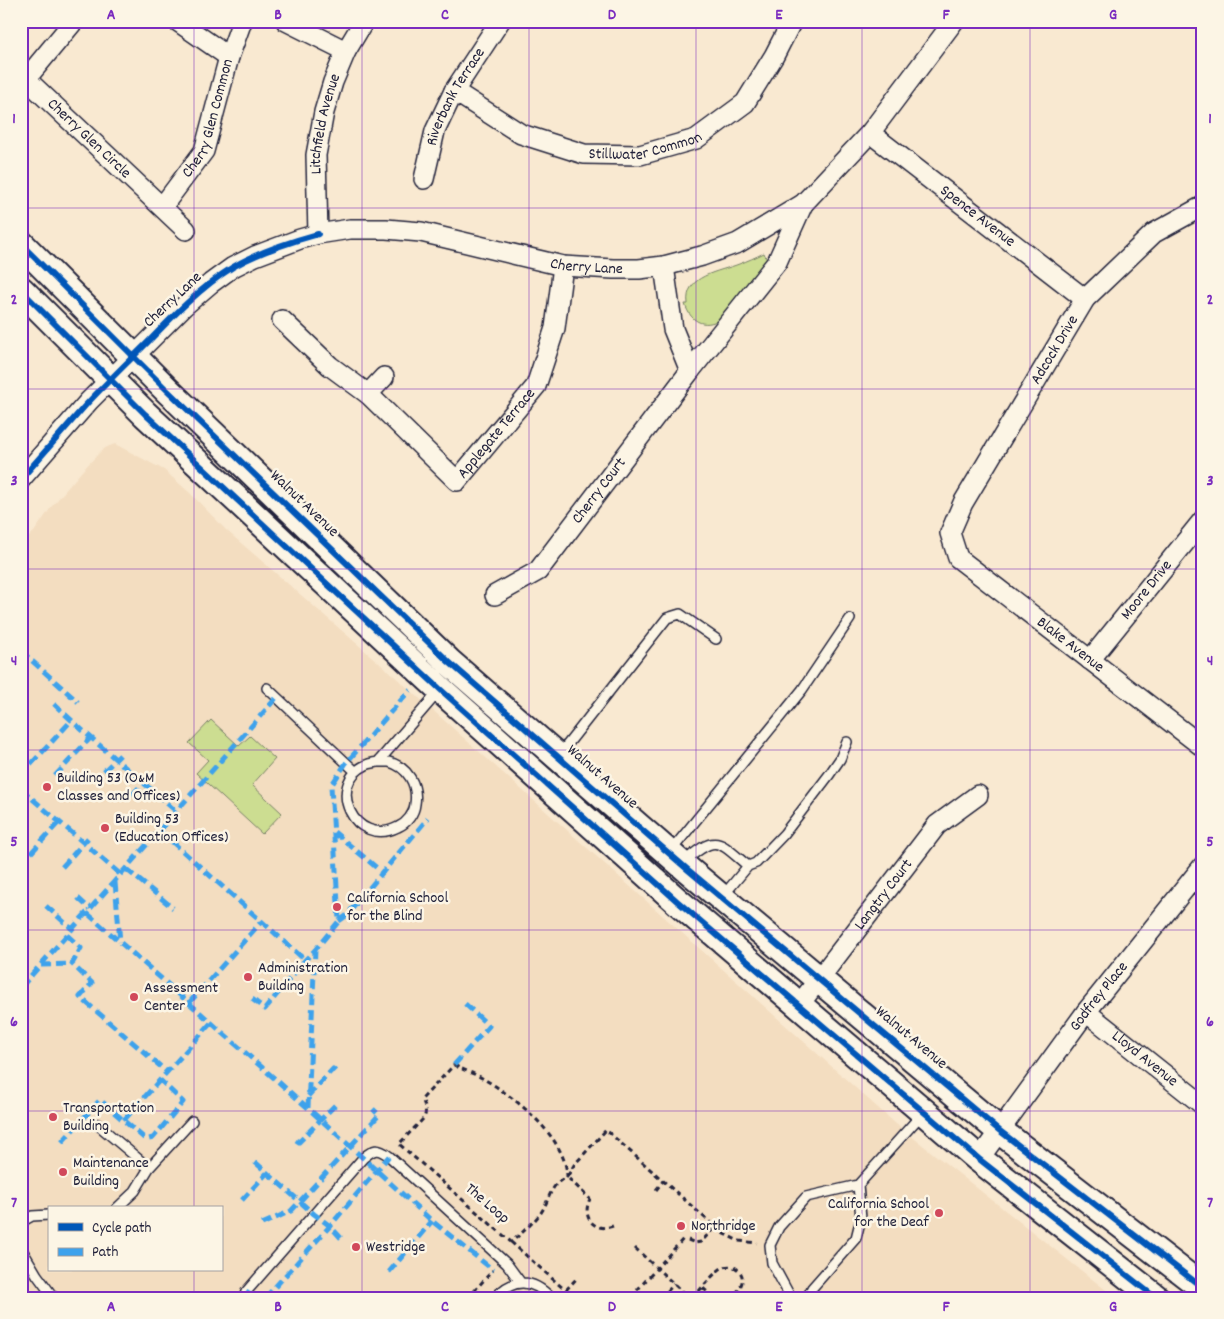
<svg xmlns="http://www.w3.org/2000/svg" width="1224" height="1319" viewBox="0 0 1224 1319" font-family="Dekko,sans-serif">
	<rect width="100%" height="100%" fill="#f9e9d1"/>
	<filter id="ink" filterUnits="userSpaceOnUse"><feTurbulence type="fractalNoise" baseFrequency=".02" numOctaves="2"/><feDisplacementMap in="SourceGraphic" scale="10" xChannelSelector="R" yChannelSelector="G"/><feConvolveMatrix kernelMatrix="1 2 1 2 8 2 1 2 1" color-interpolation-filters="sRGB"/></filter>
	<g filter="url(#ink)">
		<path fill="#f3ddc0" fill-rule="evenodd" d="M 115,444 L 164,470 L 190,493 L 226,530 L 409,689 L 896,1124 L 1116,1298 L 21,1298 L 21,544 L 34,532 L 52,506 L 82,471 L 101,451 L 107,447 ZM 49,1208 L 221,1208 L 221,1270 L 49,1270 Z"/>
		<path fill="#ccdd91" stroke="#778066" d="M 764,253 L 767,260 L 723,317 C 707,329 691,324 685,304 L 688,304 C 684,275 719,272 739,264 C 747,261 756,257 764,253 Z
			M 211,720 L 239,746 L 250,736 L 275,759 L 252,785 L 282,813 L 262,834 L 196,773 L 208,760 L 189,743 Z"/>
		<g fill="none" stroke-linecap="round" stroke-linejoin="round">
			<defs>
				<path id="service" d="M 267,688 L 356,772
					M 560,754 L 667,618 L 680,614 L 716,639
					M 378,762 C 381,762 386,762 389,762 C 408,767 418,785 415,804 C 414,814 407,823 398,827 C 354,849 325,784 366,765 C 370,763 374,763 378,762 L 440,690
					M 671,851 L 802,690 L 850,619
					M 684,862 C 717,833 718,841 748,866 L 723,896
					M 748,866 L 756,863 L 784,834 L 829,775 L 840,759 L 847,742
					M 97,1124 L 149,1168
					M 117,1208 L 135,1191 L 149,1168 L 192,1121
					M 21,1222 L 32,1216 L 49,1215
					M 21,1248 L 37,1275 L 54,1298
					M 244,1298 L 246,1292 L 363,1158 C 374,1149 377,1147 389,1156 L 507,1264 L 521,1283
					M 495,1298 C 513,1277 533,1279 551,1298
					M 791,1298 L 772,1263 L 770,1245 L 779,1227 L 806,1197 L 858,1185 L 922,1114
					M 807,1298 L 812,1288 L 856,1238 L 861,1218 L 858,1185"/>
				<g id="minor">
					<path id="s1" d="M 74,21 L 26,79 L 186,230"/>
					<path d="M 177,21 L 229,57"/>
					<path d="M 286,21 L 346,51"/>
					<path id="s2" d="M 454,91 L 521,134 L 584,154 L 640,155 L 696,139 L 745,103 L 774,56 L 792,21"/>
					<path id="s3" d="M 870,133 L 1085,299"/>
					<path id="s4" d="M 424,179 L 435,131 L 454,91 L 500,21"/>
					<path id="s5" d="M 1203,206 L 1154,233 L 1085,299 L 963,503 L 950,533 L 958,558 L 1203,747"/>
					<path id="s6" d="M 162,207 L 204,151 L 229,57 L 242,21"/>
					<path id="s7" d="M 318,234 L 316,155 L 324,112 L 333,82 L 346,51 L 364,21"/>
					<path d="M 664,266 L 673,329 L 690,371"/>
					<path id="s8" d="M 282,320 L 330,366 L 368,394 L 457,481 L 536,386 L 555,328 L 563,266"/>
					<path d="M 368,394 L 384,377"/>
					<path id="s9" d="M 21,479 L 89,401 L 183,307 L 211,283 L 233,267 L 255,256 L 300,239 L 318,234 L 350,229 L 386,229 L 421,232 L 563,266 L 613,269 L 639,269 L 664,266 L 702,256 L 738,243 L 803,204 L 870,133 L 954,21"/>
					<path id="s10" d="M 495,595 L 538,571 L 690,371 L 777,262 L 803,204"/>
					<path id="s11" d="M 1090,660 L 1203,520"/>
					<path id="s12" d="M 799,1005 L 937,825 L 978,795"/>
					<path id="s13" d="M 1086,1012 L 1203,1105"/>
					<path id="s14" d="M 979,1159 L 1086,1012 L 1203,866"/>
				</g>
				<path id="secondary" d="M 21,244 L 167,390 L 449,662 L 687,869 L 1000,1131 L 1203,1288
					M 21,290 L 145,414 L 441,690 L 677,901 L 979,1159 L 1156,1298"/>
			</defs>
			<use href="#service" stroke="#22223b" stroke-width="12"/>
			<use href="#minor" stroke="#22223b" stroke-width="22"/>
			<use href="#secondary" stroke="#22223b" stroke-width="30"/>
			<path stroke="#22223b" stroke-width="3" stroke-dasharray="5 4" stroke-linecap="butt" d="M 454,1065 C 463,1070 473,1073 482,1078 C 514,1096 567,1138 567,1177 C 549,1184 550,1201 540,1214 C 532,1224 521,1234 511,1242 L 399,1144 L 424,1118 C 427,1111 425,1106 422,1099 Z
				M 656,1190 L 663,1181
				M 613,1226 C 594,1233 581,1217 590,1199 L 567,1177 L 574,1165 L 606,1130 L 722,1233 L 739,1241 L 757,1243
				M 688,1240 L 695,1243 L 701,1242 L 715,1227
				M 511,1242 L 574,1298
				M 635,1248 L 689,1298
				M 703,1288 L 714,1298
				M 566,1290 L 577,1278
				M 631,1297 L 683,1239
				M 468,1298 L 493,1270
				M 661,1298 L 674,1284
				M 693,1298 C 699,1291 717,1269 724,1267 C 736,1263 746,1274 741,1285 C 740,1290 735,1294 731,1298"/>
			<use href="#service" stroke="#fcf5e5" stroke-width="9"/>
			<use href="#minor" stroke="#fcf5e5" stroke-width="19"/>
			<use href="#secondary" stroke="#fcf5e5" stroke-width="26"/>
			<path stroke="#3ea2ec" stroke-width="5" stroke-dasharray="10 5" stroke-linecap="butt" d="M 21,651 L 78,702
				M 54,704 C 93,741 136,776 177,812
				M 104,771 L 120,755
				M 21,775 L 71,721
				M 55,776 L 95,733
				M 21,789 L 121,875
				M 132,795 L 147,779
				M 160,831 L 305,960
				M 334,832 L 383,873
				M 21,864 L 59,822
				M 62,867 L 88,838
				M 126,869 L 173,908
				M 115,882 L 120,942
				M 78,898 L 90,909
				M 46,906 L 72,929
				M 87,913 L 308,1108 L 432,1221 L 493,1270
				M 339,921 L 346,916 L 428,818
				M 67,935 L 81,948 L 72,964 L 92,983 L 80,997 L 167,1072
				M 41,965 L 72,964
				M 21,987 L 277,697
				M 252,999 L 265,1009 L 305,960 L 315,950 L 339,921 L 331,786 L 346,763 L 410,690
				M 189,1003 L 261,922
				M 454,1065 L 489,1026 L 464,1003
				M 308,1096 L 333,1069 L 337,1073
				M 308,1108 L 315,950
				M 124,1120 L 211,1023
				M 296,1140 L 299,1142 L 338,1102
				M 62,1142 L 100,1100 L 144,1138 L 149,1139 L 153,1138 L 183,1102 L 160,1080
				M 255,1162 L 314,1214 L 330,1226 L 341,1238
				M 242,1200 L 267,1173
				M 262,1224 L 291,1211 L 379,1115 L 373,1109
				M 389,1272 L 432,1221
				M 246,1292 L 255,1298
				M 265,1298 L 330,1226 L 389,1156
				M 363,1298 L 367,1294"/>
			<defs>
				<path id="cycleway" d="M 21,244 L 167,390 L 449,662 L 687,869 L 1000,1131 L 1203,1288
					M 21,290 L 145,414 L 441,690 L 677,901 L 979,1159 L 1156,1298
					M 21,479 C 42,455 63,431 84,407 C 104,385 126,364 148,342 C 174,315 201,287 233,267 C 259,252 289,242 318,234"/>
			</defs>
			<use href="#cycleway" stroke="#fcf5e5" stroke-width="9"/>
			<use href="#cycleway" stroke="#0057b8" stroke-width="6"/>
		</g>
	</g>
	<path fill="none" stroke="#7b2cbf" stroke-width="1" stroke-opacity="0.55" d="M 194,21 L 194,1208M 362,21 L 362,1298M 529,21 L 529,1298M 696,21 L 696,1298M 862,21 L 862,1298M 1030,21 L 1030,1298M 21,208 L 1203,208M 21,389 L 1203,389M 21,569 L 1203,569M 21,750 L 1203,750M 21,930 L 1203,930M 21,1111 L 1203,1111M 194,1270 L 194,1298"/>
	<g fill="#d1495b" stroke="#fcf5e5" stroke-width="2">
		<circle cx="47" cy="787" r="5"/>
		<circle cx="105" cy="828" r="5"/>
		<circle cx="337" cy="907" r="5"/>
		<circle cx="248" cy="977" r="5"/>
		<circle cx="134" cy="997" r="5"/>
		<circle cx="53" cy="1117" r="5"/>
		<circle cx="63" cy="1172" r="5"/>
		<circle cx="939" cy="1213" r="5"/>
		<circle cx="681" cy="1226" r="5"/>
		<circle cx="356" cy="1247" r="5"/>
	</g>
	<g text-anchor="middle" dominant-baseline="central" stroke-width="5" stroke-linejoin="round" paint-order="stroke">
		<g font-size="16" fill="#22223b" stroke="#fcf5e5">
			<text stroke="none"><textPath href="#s4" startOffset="89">Riverbank Terrace</textPath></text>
			<text stroke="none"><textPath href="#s6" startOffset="102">Cherry Glen Common</textPath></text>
			<text stroke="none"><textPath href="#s7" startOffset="111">Litchfield Avenue</textPath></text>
			<text stroke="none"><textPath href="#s1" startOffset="162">Cherry Glen Circle</textPath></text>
			<text stroke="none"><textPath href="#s2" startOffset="208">Stillwater Common</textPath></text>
			<text stroke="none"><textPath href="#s3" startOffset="136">Spence Avenue</textPath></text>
			<text stroke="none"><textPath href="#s9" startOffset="665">Cherry Lane</textPath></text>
			<text transform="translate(173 300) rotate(-43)">Cherry Lane</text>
			<text transform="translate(1055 350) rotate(-59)">Adcock Drive</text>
			<text stroke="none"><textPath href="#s8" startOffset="300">Applegate Terrace</textPath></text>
			<text stroke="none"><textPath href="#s10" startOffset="150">Cherry Court</textPath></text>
			<text transform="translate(304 504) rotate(44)">Walnut Avenue</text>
			<text stroke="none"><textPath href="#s11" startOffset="90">Moore Drive</textPath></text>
			<text stroke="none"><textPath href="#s5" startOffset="590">Blake Avenue</textPath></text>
			<text transform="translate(602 777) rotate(41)">Walnut Avenue</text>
			<text stroke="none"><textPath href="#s12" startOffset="139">Langtry Court</textPath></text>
			<text stroke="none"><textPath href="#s14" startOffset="202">Godfrey Place</textPath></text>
			<text transform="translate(911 1038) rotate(40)">Walnut Avenue</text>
			<text stroke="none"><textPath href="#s13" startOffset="75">Lloyd Avenue</textPath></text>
			<text transform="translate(487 1204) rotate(41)">The Loop</text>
		</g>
		<g font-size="16" fill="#22223b" stroke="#fcf5e5" text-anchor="start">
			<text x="57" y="778">Building 53 (O&amp;M<tspan x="57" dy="18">Classes and Offices)</tspan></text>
			<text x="115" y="819">Building 53<tspan x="115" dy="18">(Education Offices)</tspan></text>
			<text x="347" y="898">California School<tspan x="347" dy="18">for the Blind</tspan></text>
			<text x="258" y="968">Administration<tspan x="258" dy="18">Building</tspan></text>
			<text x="144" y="988">Assessment<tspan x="144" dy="18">Center</tspan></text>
			<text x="63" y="1108">Transportation<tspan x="63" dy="18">Building</tspan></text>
			<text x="73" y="1163">Maintenance<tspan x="73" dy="18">Building</tspan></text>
			<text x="929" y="1204" text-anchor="end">California School<tspan x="929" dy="18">for the Deaf</tspan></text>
			<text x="691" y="1226">Northridge</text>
			<text x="366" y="1247">Westridge</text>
		</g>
	</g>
	<rect width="1224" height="1319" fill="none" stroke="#fcf5e5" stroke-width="55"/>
	<rect x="48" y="1206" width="175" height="65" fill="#fcf5e5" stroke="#a5a1a1"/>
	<rect x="58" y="1223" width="25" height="8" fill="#0057b8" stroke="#a5a1a1"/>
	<text x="92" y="1232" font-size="15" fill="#22223b">Cycle path</text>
	<rect x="58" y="1248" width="25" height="8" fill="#3ea2ec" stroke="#a5a1a1"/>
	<text x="92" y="1256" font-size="15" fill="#22223b">Path</text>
	<rect x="28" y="28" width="1168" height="1264" fill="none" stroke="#7b2cbf" stroke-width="2"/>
	<g font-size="16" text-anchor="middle" font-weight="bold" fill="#7b2cbf">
		<text x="111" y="19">A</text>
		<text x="278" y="19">B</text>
		<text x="445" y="19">C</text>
		<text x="612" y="19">D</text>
		<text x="779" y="19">E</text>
		<text x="946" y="19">F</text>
		<text x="1113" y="19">G</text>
		<text x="14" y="123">1</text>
		<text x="1210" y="123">1</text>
		<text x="14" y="304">2</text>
		<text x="1210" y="304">2</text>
		<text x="14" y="485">3</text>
		<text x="1210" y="485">3</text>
		<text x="14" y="665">4</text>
		<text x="1210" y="665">4</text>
		<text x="14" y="846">5</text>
		<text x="1210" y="846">5</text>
		<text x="14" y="1026">6</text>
		<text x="1210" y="1026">6</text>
		<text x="14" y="1207">7</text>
		<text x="1210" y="1207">7</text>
		<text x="111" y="1311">A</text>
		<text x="278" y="1311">B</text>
		<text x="445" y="1311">C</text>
		<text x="612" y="1311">D</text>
		<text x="779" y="1311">E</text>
		<text x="946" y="1311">F</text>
		<text x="1113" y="1311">G</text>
	</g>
</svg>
